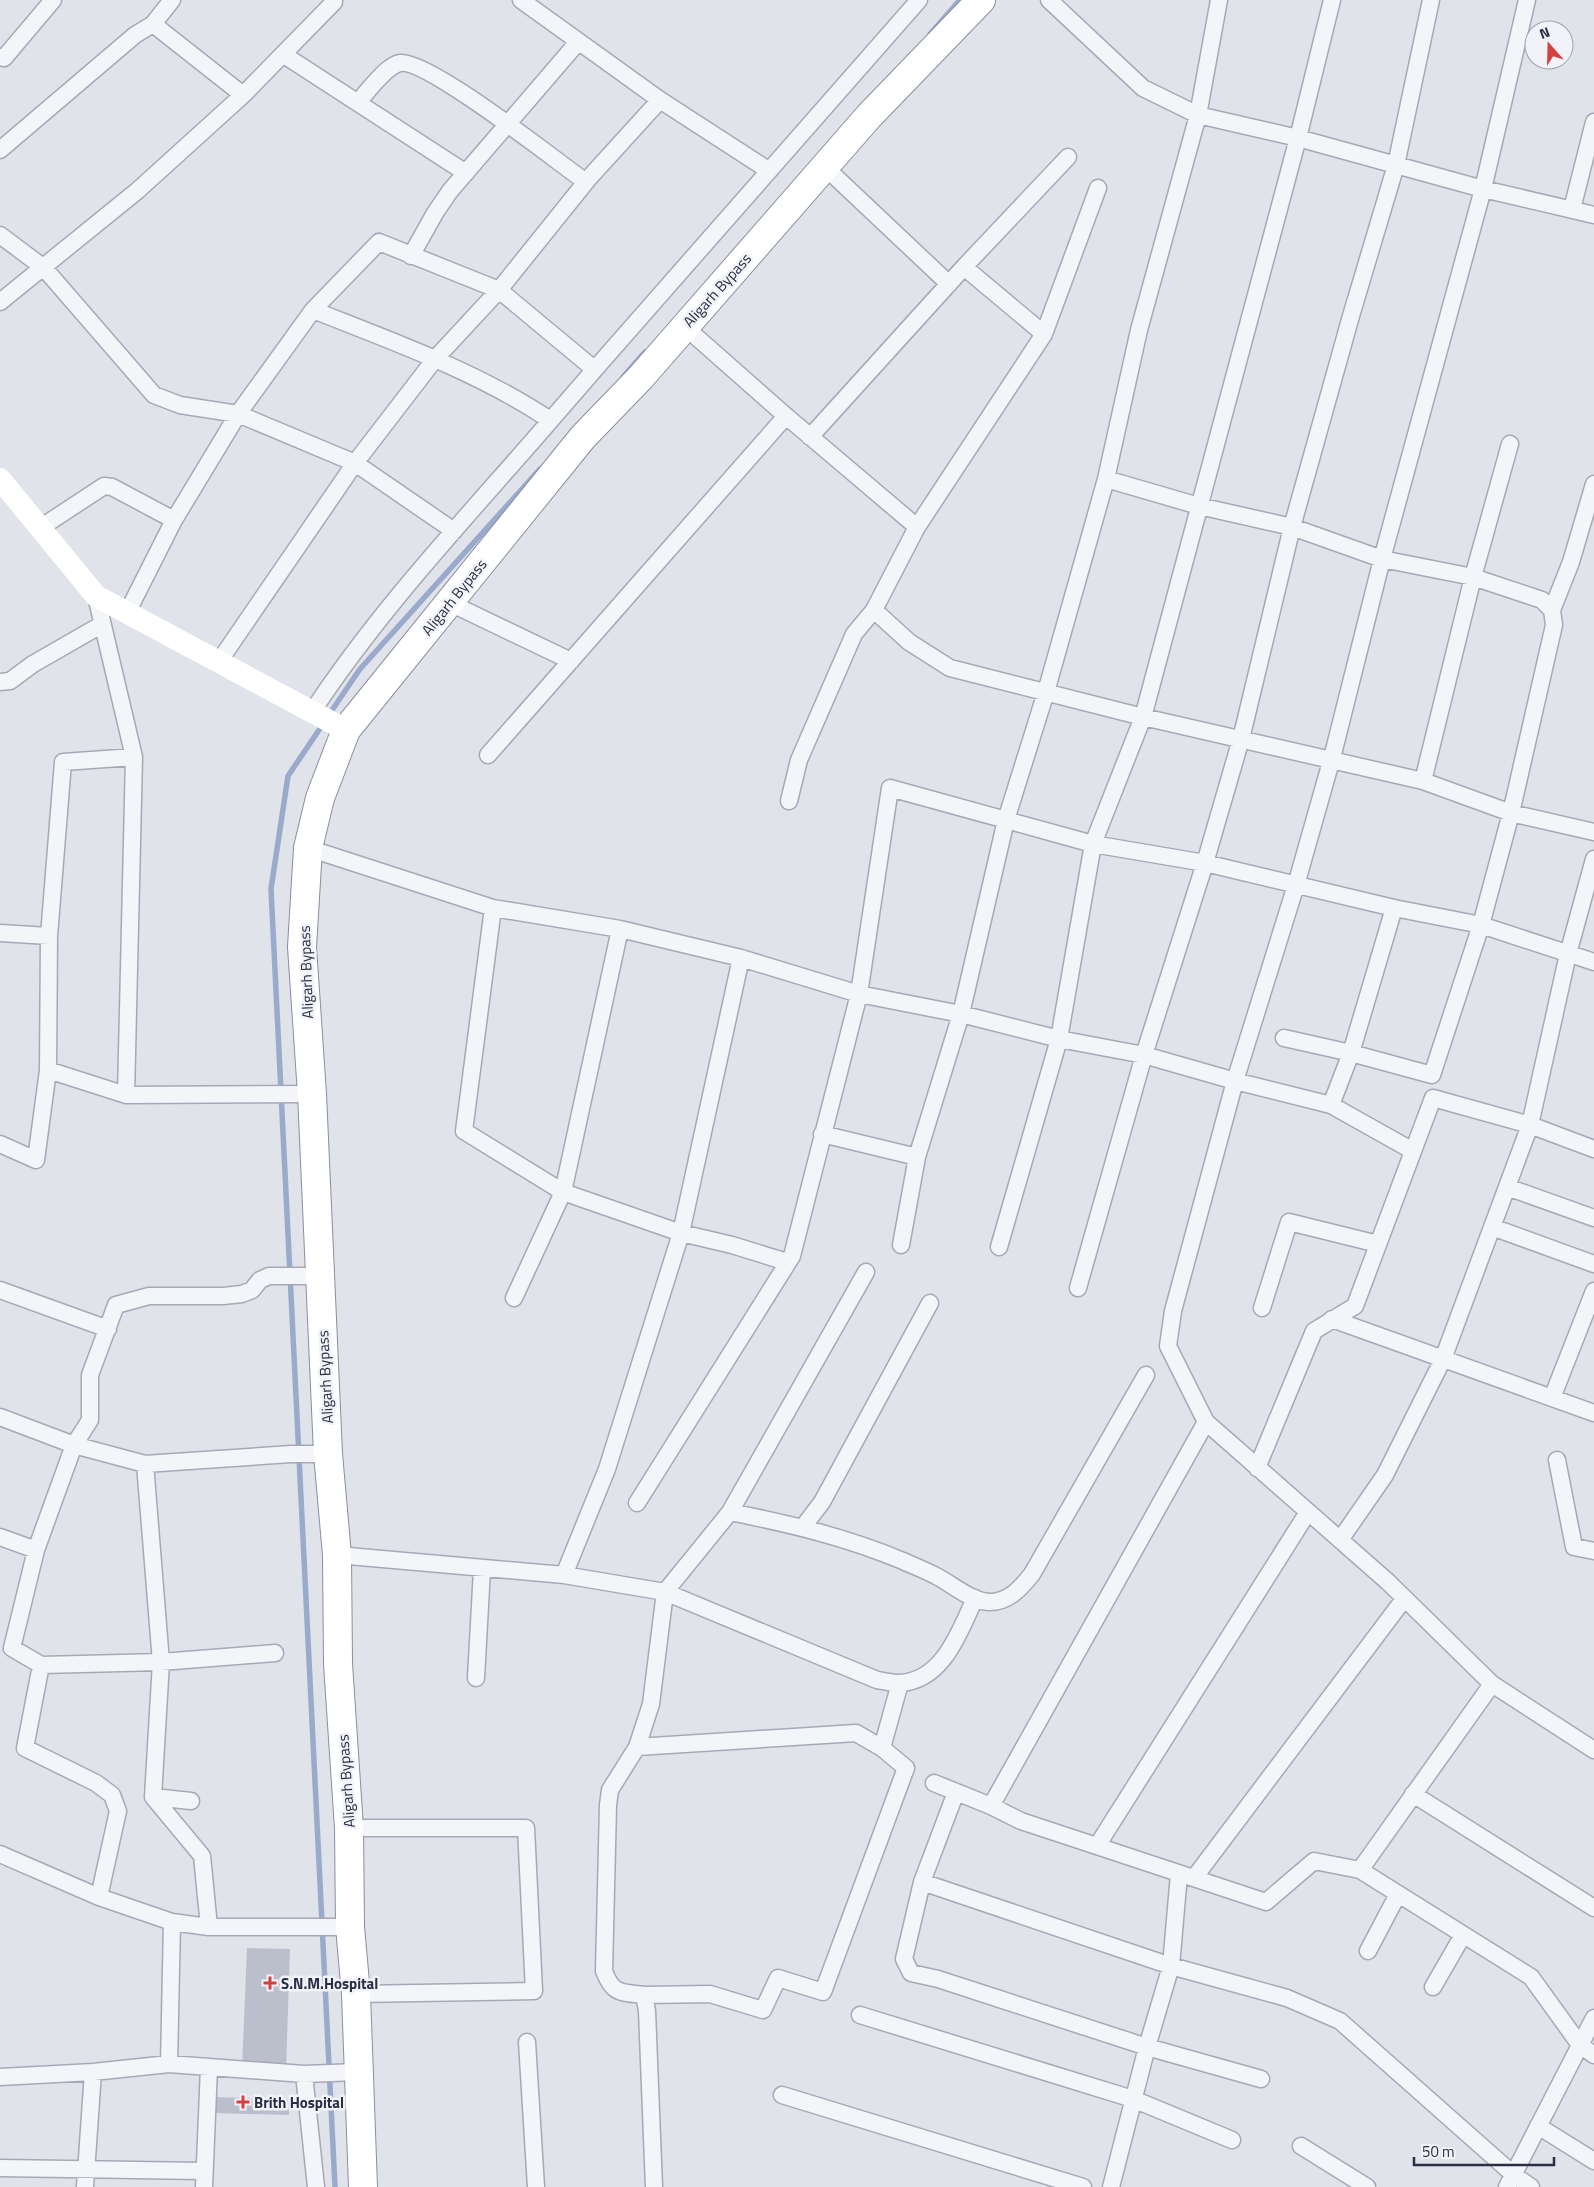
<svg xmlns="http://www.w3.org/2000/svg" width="1594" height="2187" viewBox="0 0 1594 2187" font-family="'Titillium Web',sans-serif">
	<rect width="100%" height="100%" fill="#e1e3eb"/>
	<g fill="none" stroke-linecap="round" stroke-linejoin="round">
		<path stroke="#9aaacc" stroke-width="5.5" d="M 930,34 L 960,0
			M 623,377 L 645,352
			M 328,716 L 360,669 L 540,469
			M 323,724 L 288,776 L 271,889 L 335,2187"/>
	</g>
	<path fill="#bbbecb" d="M 247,1948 L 290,1949 L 286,2070 L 242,2069 Z
		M 213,2097 L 289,2099 L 289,2115 L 212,2113 Z"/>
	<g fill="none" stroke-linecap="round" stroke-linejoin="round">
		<defs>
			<path id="street" d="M 521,0 L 660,100 L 768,170
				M 1049,0 L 1143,88 L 1198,115 L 1298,138 L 1483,189 L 1594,215
				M 1527,0 L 1483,189 L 1382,559 L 1332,758 L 1296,885 L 1235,1081 L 1173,1311 L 1168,1346 L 1206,1422 L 1388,1582 L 1492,1684 L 1594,1750
				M 153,24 L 243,95
				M 284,55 L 466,173
				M 0,57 L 4,58 L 53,0
				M 358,102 C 367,92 387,65 400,63 C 428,59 556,161 586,182
				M 0,150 L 135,35 L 153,24 L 172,0
				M 826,168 L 949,284
				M 1572,209 L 1594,122
				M 0,235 L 44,268 L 154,395 L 180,405 L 238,414 L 355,463 L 454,531
				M 411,256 L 435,213 L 450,191 L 578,42
				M 964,267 L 1044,334
				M 0,302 L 137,191 L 243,95 L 334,2
				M 313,310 C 394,342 478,372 550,420
				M 684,326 L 786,416 L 917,527
				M 810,437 L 964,267 L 1068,157
				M 1106,479 L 1199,506 L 1292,527 L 1382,559 L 1473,577 L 1542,600 L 1552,610 L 1554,625 L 1511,813 L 1481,925 L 1432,1075 L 1351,1053 L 1284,1038
				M 40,528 L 104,486 L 112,487 L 174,520
				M 96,596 L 134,757 L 126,1095
				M 450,603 L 571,661
				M 874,610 L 909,642 L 950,668 L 1143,717 L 1423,781 L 1511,813 L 1594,832
				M 1552,610 L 1571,562 L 1594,484
				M 127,613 L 174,520 L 238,414 L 313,310 L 379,242 L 499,290 L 594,369
				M 218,663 L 355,463 L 435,359 L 499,290 L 589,178 L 660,100
				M 0,682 L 10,681 L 33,664 L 101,625
				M 312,712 C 381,607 468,516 550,421 C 672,280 795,140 919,0
				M 488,755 L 786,416
				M 134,757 L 63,762 L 49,936 L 48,1070 L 126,1095 L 312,1094
				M 1423,781 L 1473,577 L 1510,444
				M 789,801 L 799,760 L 854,634 L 874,610 L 917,527 L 1044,334 L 1098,188
				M 308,848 L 493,908 L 620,929 L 741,958 L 859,994 L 961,1014 L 1059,1039 L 1144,1055 L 1235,1081 L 1331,1105 L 1413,1151
				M 493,908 L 464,1131 L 563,1192 L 681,1233 L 732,1245 L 787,1262
				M 0,933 L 49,936
				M 1331,1105 L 1351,1053 L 1394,908
				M 822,1134 L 917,1157
				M 0,1144 L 36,1160 L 48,1070
				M 1507,1187 L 1594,1218
				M 1492,1227 L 1594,1264
				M 901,1245 L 917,1157 L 961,1014 L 1006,820 L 1046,692 L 1106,479 L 1139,330 L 1198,115 L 1219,0
				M 999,1247 L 1059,1039 L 1093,844 L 1143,717 L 1298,138 L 1332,0
				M 866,1272 L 730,1512 L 665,1592 L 877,1680 C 884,1681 893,1683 900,1683 C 943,1681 960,1631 975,1598
				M 1078,1288 L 1144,1055 L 1205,863 L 1241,739 L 1292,527 L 1351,316 L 1396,165 L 1431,0
				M 0,1290 L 108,1329
				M 514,1298 L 563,1192 L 620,929
				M 1262,1308 L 1289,1222 L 1378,1244
				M 1332,1319 L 1594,1413
				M 1552,1398 L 1594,1291
				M 0,1417 L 74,1445 L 145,1464 L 291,1454 L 328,1454
				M 1557,1460 L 1574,1547 L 1594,1551
				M 145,1464 L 161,1662 L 153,1797 L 191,1801
				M 1257,1468 L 1314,1331 L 1355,1306 L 1433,1098 L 1530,1125 L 1568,954 L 1594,859
				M 637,1503 L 792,1256 L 859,994 L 890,788 L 1093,844 L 1205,863 L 1394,908 L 1481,925 L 1594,962
				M 730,1512 C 790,1524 846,1537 903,1561 C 914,1566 927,1571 938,1577 C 953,1585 971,1601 989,1602 C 1009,1602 1021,1588 1032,1574 L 1146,1375
				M 803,1527 L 822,1502 L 930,1303
				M 0,1537 L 36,1550
				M 1340,1540 L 1385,1475 L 1443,1359 L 1530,1125 L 1594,1149
				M 337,1555 L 564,1575 L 665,1592 L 651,1704 L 637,1747 L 610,1790 L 608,1805 L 604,1971 C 613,1995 621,1992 644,1995 L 647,2011 L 654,2187
				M 564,1575 L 607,1469 L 681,1233 L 741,958
				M 41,1665 L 12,1648 L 36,1550 L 74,1445 L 90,1420 L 90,1375 L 116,1305 L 149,1296 L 223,1296 L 242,1294 L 252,1290 L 260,1280 L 269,1276 L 320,1276
				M 476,1678 L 482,1569
				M 637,1747 L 856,1733 L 882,1748 L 906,1768 L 823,1992 L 778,1978 L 763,2010 L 710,1994 L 644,1995
				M 882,1748 L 900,1683
				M 934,1783 L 991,1806 L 1021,1821 L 1266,1902 L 1314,1861 L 1360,1870 L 1531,1977 L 1580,2045 L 1594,2055
				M 956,1792 L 922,1882 L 904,1959 L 911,1973 L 938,1979 L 1147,2047 L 1261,2079
				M 1413,1794 L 1594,1908
				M 153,1797 L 202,1856 L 209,1927
				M 991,1806 L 1206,1422
				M 349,1828 L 526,1828 L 534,1991 L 356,1994
				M 1097,1846 L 1308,1512
				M 0,1854 L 99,1897 L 172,1922 L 209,1927 L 350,1927
				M 1360,1870 L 1492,1684
				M 1194,1878 L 1404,1599
				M 922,1882 L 1171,1966 L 1287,1998 L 1340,2021 L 1514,2175 L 1531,2187
				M 99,1897 L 118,1811 L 112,1795 L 96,1783 L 25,1748 L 41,1665 L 161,1662 L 275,1653
				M 1368,1951 L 1398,1894
				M 1433,1987 L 1463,1935
				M 860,2015 L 1133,2099 L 1232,2140
				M 527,2042 L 536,2187
				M 169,2064 L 172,1922
				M 304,2074 L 316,2187
				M 0,2077 L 93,2072 L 169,2064 L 304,2074 L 358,2072
				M 782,2095 L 1083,2187
				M 1538,2126 L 1594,2161
				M 1301,2146 L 1367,2187
				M 0,2168 L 204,2171
				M 85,2187 L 93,2072
				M 204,2187 L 209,2067
				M 1111,2187 L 1147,2047 L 1171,1966 L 1179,1874
				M 1507,2187 L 1594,2018"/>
			<path id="highway" d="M 363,2187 L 356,1994 L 350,1927 L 349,1828 L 338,1664 L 337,1555 L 328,1454 L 312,1094 L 302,947 L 308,848 L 320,798 L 346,730 L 583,437 L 641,377 L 869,116 L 981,0"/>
		</defs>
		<use href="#street" stroke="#a6a9b5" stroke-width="19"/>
		<use href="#highway" stroke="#888ea2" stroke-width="30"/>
		<use href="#street" stroke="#f4f5f9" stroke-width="16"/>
		<path stroke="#fff" stroke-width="22" d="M 0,479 L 96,596 L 346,730"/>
		<use href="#highway" stroke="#fff" stroke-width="28"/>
	</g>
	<g fill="#d64140" stroke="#f1f3f8" stroke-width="2">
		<path d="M267.5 1975.5h5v5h5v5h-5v5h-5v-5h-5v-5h5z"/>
		<path d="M240.5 2094.5h5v5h5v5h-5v5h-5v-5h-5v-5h5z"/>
	</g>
	<g text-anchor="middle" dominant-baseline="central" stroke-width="5" stroke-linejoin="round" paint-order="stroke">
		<g font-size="15" fill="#282e43" stroke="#f1f3f8">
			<text transform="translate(717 290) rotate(-48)">Aligarh Bypass</text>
			<text transform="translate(454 597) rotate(-51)">Aligarh Bypass</text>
			<text transform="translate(306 972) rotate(-92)">Aligarh Bypass</text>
			<text transform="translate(325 1377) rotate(-93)">Aligarh Bypass</text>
			<text transform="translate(346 1781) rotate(-94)">Aligarh Bypass</text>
		</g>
		<g font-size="15" font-weight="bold" fill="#282e43" stroke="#f1f3f8" text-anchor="start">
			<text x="281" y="1983">S.N.M.Hospital</text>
			<text x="254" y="2102">Brith Hospital</text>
		</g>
	</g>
	<g transform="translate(1549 45) rotate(340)"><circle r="24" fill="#f1f3f8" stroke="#a1a4b0"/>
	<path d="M0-4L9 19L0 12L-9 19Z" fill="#d64140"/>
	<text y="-8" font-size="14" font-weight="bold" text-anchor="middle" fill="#282e43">N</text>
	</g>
	<path d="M1414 2157v8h140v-8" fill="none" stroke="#282e43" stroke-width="2.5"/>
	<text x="1422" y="2157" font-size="15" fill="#282e43" stroke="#f1f3f8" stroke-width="4" paint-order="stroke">50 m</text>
</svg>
